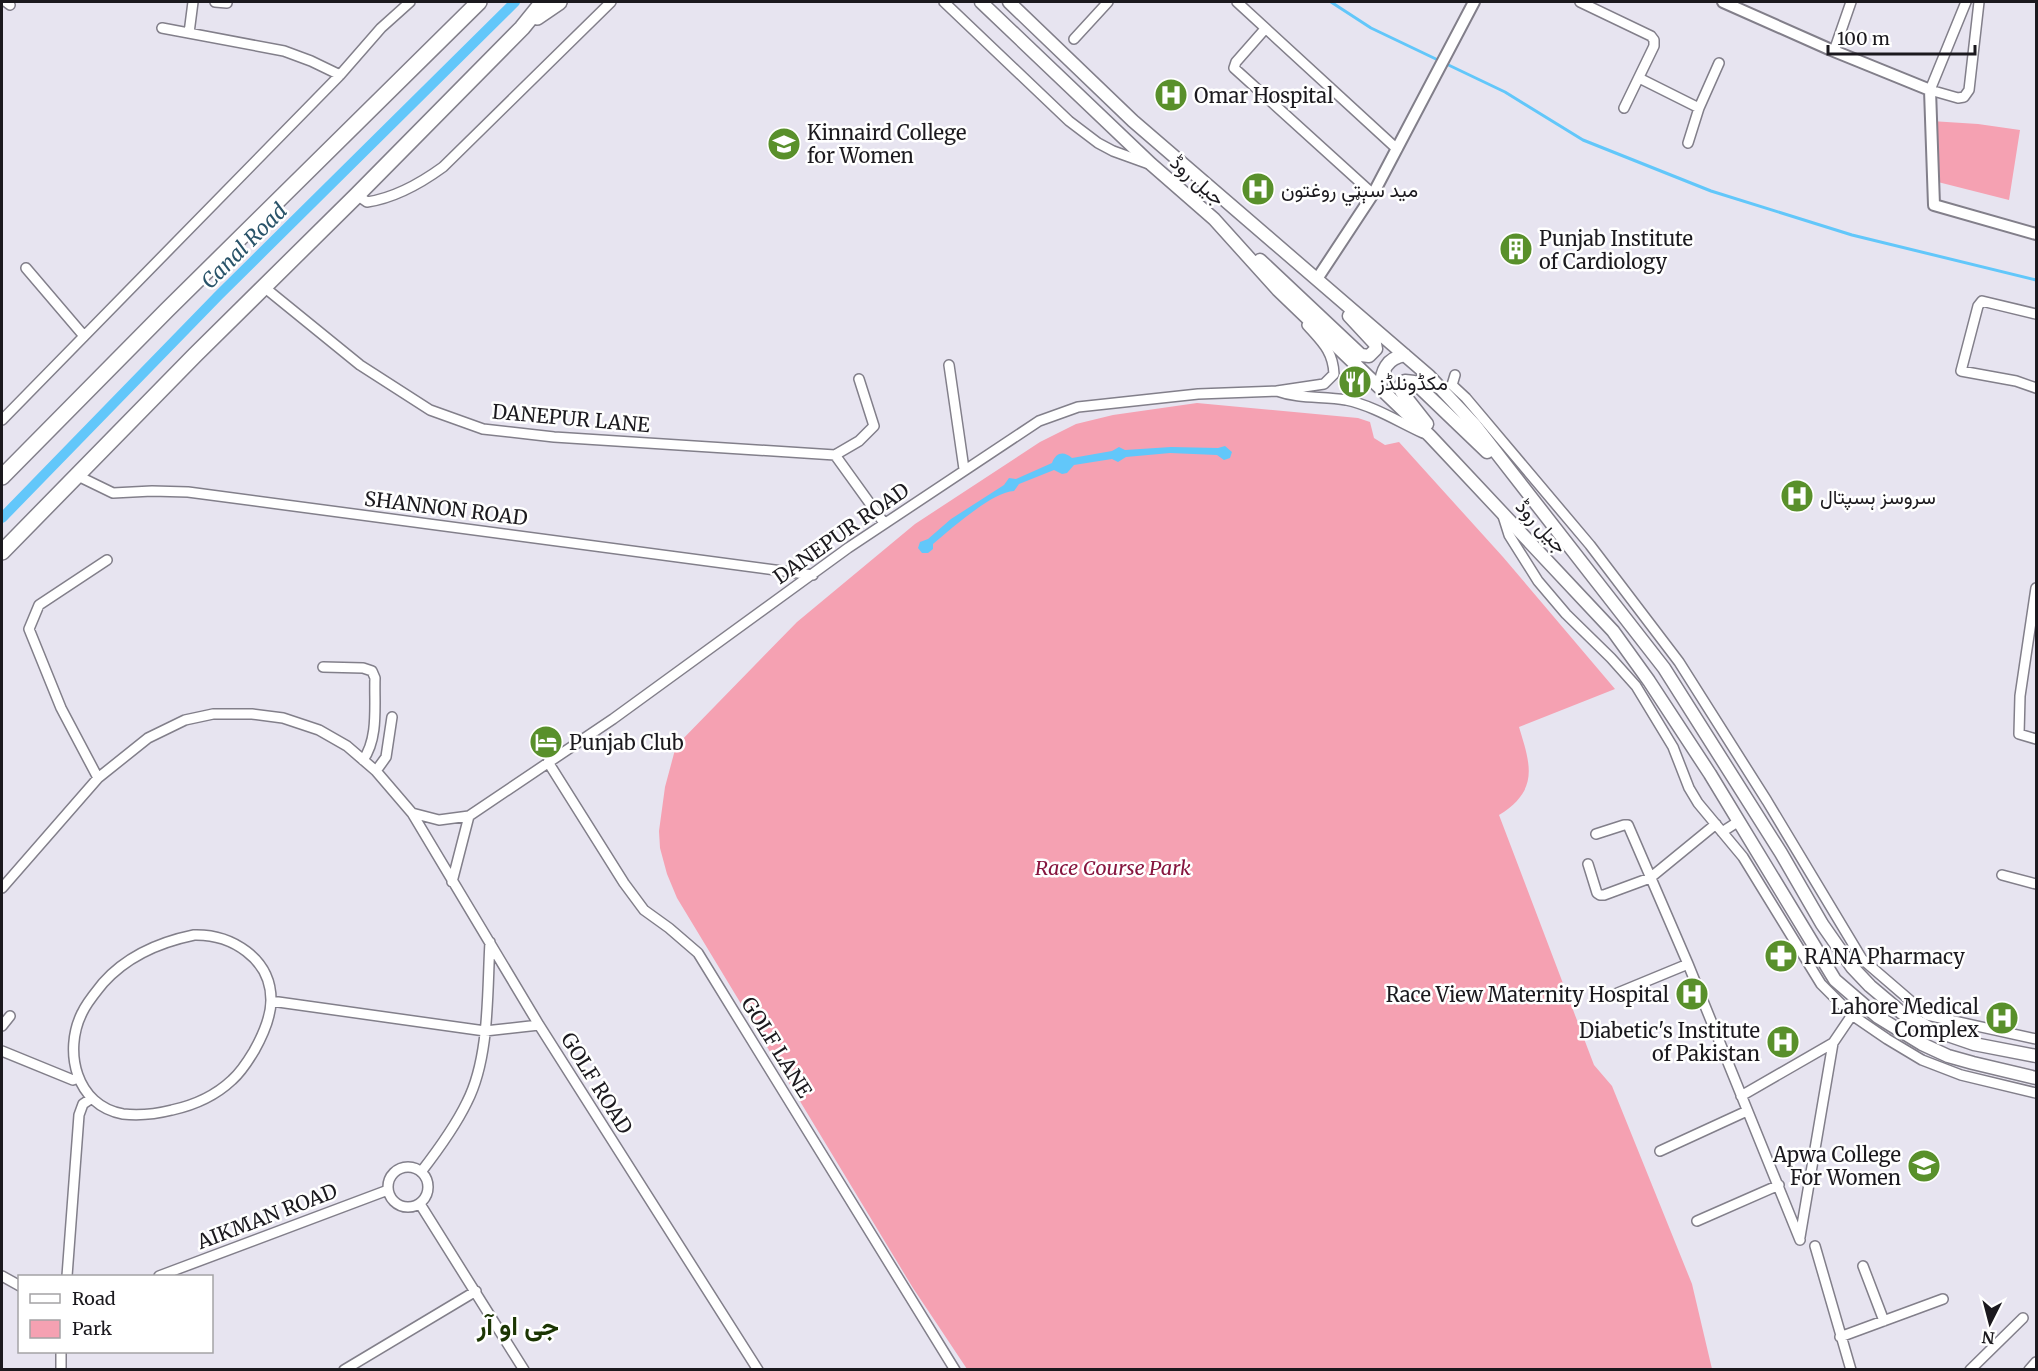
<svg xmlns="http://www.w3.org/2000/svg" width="2038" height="1371" viewBox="0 0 2038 1371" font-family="Merriweather,Vazirmatn,serif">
	<rect width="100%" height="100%" fill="#e7e4f0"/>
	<path fill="#f5a1b2" d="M 1931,121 L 1978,124 L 2020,130 L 2009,200 L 1930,180 Z
		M 1197,403 L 1358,418 L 1370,422 L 1374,438 L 1385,445 L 1399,442 L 1503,557 L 1615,689 L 1519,727 C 1531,766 1539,790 1499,815 L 1594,1065 L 1612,1086 L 1692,1284 L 1712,1369 L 967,1369 L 913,1288 L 677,898 L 667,874 L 660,848 L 659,831 L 665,787 L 676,746 L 797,622 L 915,524 L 1040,442 L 1076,424 L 1113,415 Z"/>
	<path fill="#62c7fa" d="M 1225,446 L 1232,452 L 1230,458 L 1224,460 L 1217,455 L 1170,453 L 1126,457 L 1118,462 L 1112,459 L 1074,465 L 1067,473 L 1062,474 L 1054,470 L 1019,484 L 1014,491 C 992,492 951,529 933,544 L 933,549 L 928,553 L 922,553 L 918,548 L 920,542 L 928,539 L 951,519 L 1004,485 L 1009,478 L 1016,479 L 1052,463 C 1056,452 1064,451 1072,458 L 1112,451 L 1119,447 L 1125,450 L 1171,447 L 1218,448 Z"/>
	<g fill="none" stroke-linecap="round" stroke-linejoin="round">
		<path stroke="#62c7fa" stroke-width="3" d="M 1331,2 L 1371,28 L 1505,92 L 1583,140 L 1711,191 L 1852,235 L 2036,280"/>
		<path stroke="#62c7fa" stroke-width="10" d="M 2,518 L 219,295 L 515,2"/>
		<defs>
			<path id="minor" d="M 6,2 L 10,5
				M 215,2 L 227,3
				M 944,2 L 1069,121 L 1098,143 L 1113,151 L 1149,164
				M 1237,2 L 1397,149
				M 1580,2 L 1651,36 L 1654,40 L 1654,46 L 1624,108
				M 1966,2 L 1930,90 L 1958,98 L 1964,97 L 1969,90 L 1979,2
				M 162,28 L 284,51 L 311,61 L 340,75
				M 1265,29 L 1236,62 L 1234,68 L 1373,194
				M 189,33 L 193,2
				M 1074,39 L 1108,2
				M 1834,51 L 1851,2
				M 1639,78 L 1699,108
				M 1688,143 L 1699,108 L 1719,63
				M 357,195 L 367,202 C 395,198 421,183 443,167 L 611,2
				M 26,268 L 84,336
				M 264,287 L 360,365 L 430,410 L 483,429 L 554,437 L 835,455 L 884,523
				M 2036,314 L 1982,301 L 1978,306 L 1961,371 L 2016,381 L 2036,388
				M 1307,325 C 1322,342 1333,351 1334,374 L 1324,384 L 1277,391 C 1299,399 1323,396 1346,400 C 1374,406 1397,421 1423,433
				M 949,365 L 964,469
				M 1455,375 L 1452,385 L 1466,398 L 1590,545 L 1679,662 L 1767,801 L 1862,959 L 1927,1015 L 2036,1039
				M 2,420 L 340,75 L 381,28 L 410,2
				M 835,455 L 859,441 L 874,426 L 859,379
				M 78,476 L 113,493 L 152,491 L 188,492 L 813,575
				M 1503,516 L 1509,535 L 1538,581 L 1566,614 L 1611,658 L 1636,686 L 1673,747 L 1689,788 L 1698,803 L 1743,857 L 1821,984 L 1852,1015 L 1887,1039 L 1922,1060 L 1961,1075 L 2036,1093
				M 2036,588 L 2020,696 L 2019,734 L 2036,739
				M 323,667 L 363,668 L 372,671 L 375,678 C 374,704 379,738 363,760
				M 548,762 L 624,883 L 644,910 L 669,928 L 698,953 L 955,1370
				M 376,771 L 386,757 L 392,717
				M 98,778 L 61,708 L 29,629 L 39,605 L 107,560
				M 412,813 L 539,1025 L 758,1370
				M 1722,832 L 1739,821
				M 1596,834 L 1624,825 L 1628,825 L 1688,964 L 1800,1240
				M 1588,864 L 1597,893 L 1600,895 L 1604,895 L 1650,878 L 1716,824
				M 2002,875 L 2036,884
				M 452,882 L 469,816
				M 2,888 L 98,778 L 148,738 L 185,720 L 213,714 L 252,714 L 283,718 L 319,730 L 347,746 L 376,771 L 412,813 L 439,820 L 469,816 L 613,719 L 848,548 L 1039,421 L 1078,407 L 1198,394 L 1277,391
				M 194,935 C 231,934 271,958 271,1000 C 271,1018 263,1035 254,1051 C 248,1061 241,1072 232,1080 C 215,1096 195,1105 172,1110 C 156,1114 140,1116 123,1114 C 76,1106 63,1051 82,1013 C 87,1002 96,992 103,983 C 127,956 160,942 194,935 Z
				M 1608,997 L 1688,964
				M 271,1001 L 485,1031 L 539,1025
				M 2,1026 L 10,1016
				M 2,1051 L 73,1080 L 77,1078
				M 1741,1096 L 1833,1043
				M 1660,1151 L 1747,1111
				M388 1187a20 20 0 1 1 40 0a20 20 0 1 1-40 0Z
				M 421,1172 C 438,1150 455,1127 467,1102 C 490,1057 487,992 490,942
				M 420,1204 L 524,1370
				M 1697,1221 L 1779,1185
				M 1800,1237 L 1833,1043 L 1852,1015
				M 1815,1246 L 1851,1370
				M 1863,1266 L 1884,1321
				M 2,1276 L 20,1286
				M 67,1276 L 79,1115 L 83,1104 L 92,1098
				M 159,1276 L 388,1190
				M 1840,1337 L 1943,1299
				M 61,1370 L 61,1352
				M 344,1370 L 476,1291
				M 1970,1370 L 2023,1318
				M 2029,1370 L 2036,1362"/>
			<path id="tertiary" d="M 1723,2 L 1829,49 L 1930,90 L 1934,205 L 2036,234
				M 1317,279 L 1373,194 L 1474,2"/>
			<path id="secondary" d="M 981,2 L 1151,164 L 1214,219 L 1278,290 L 1430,436 L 1613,631 L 1649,681 L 1710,774 L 1835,980 L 1878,1017 L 1922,1044 L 1948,1056 L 1973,1063 L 2036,1078
				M 1009,2 L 1133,121 L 1429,376 L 1474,424 L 1664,668 L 1781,853 L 1822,924 L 1852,967 L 1870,986 L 1902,1013 L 1933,1030 L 1974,1044 L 2036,1056
				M 1260,260 L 1361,355 L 1369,356 L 1376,349 L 1375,344 L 1349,316
				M 1380,388 C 1382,371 1386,358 1405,355
				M 1427,424 L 1401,391 L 1401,385 L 1405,381 L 1414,382 L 1487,452"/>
			<path id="trunk" d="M 537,17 L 559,2
				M 2,477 L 167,310 L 479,2
				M 2,552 L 195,355 L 357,195 L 522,28 L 543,2"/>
		</defs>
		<use href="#minor" stroke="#827f8a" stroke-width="12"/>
		<use href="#tertiary" stroke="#827f8a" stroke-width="14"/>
		<use href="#secondary" stroke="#827f8a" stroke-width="15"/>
		<use href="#trunk" stroke="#827f8a" stroke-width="18"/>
		<use href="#minor" stroke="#fff" stroke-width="9"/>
		<use href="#tertiary" stroke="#fff" stroke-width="10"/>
		<use href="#secondary" stroke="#fff" stroke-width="12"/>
		<use href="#trunk" stroke="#fff" stroke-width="15"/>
	</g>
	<defs>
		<symbol id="hospital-disc" viewBox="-11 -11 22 22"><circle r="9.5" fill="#59902b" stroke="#fff"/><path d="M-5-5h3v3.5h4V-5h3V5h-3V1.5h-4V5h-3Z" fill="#fff"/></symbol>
		<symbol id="university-disc" viewBox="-11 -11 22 22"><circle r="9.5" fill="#59902b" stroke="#fff"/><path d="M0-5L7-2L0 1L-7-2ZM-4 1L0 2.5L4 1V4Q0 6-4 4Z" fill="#fff"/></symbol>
		<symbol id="building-disc" viewBox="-11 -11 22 22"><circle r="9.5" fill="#59902b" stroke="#fff"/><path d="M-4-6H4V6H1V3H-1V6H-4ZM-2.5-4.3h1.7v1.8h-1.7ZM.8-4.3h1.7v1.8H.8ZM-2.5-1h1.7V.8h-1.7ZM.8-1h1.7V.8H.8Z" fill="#fff"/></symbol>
		<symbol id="restaurant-disc" viewBox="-11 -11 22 22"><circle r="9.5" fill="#59902b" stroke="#fff"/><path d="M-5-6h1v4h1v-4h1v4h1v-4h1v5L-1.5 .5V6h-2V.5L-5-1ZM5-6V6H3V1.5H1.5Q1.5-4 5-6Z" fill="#fff"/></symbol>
		<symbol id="hotel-disc" viewBox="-11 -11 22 22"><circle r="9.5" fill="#59902b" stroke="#fff"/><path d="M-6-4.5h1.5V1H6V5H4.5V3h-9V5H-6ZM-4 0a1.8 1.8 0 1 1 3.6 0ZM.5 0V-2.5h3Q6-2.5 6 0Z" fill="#fff"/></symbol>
		<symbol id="pharmacy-disc" viewBox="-11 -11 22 22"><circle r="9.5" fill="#59902b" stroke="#fff"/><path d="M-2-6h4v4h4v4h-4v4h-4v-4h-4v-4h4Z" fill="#fff"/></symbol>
	</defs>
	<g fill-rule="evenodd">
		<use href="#hospital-disc" x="1152" y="76" width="38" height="38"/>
		<use href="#university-disc" x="765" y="125" width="38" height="38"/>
		<use href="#hospital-disc" x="1239" y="170" width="38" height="38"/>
		<use href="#building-disc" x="1497" y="230" width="38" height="38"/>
		<use href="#restaurant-disc" x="1336" y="363" width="38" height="38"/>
		<use href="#hospital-disc" x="1778" y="477" width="38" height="38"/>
		<use href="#hotel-disc" x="527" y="723" width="38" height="38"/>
		<use href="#pharmacy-disc" x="1762" y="937" width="38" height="38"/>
		<use href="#hospital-disc" x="1673" y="975" width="38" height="38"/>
		<use href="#hospital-disc" x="1983" y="999" width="38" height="38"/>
		<use href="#hospital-disc" x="1764" y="1023" width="38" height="38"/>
		<use href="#university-disc" x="1905" y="1147" width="38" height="38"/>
	</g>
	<g text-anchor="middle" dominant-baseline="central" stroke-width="5" stroke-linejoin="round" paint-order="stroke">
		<g font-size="20" fill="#1b191e" stroke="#fff" text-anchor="start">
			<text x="1194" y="95">Omar Hospital</text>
			<text x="807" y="132">Kinnaird College<tspan x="807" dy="23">for Women</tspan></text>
			<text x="1281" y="189">مید سېټي روغتون</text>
			<text x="1539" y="238">Punjab Institute<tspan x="1539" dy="23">of Cardiology</tspan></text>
			<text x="1378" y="382">مکڈونلڈز</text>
			<text x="1820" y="496">سروسز ہسپتال</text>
			<text x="569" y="742">Punjab Club</text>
			<text x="1804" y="956">RANA Pharmacy</text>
			<text x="1669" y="994" text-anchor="end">Race View Maternity Hospital</text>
			<text x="1979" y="1006" text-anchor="end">Lahore Medical<tspan x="1979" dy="23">Complex</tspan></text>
			<text x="1760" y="1030" text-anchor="end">Diabetic's Institute<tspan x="1760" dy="23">of Pakistan</tspan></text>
			<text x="1901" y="1154" text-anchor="end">Apwa College<tspan x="1901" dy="23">For Women</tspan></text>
		</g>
		<g font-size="20" fill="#1b191e" stroke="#fff">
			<text transform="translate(1198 180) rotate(41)">جیل روڈ</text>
			<text transform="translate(571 418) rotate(5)">DANEPUR LANE</text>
			<text transform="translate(446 508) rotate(7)">SHANNON ROAD</text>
			<text transform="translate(1542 526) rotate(47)">جیل روڈ</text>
			<text transform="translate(841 533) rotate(-35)">DANEPUR ROAD</text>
			<text transform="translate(777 1047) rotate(58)">GOLF LANE</text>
			<text transform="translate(597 1083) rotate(58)">GOLF ROAD</text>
			<text transform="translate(267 1216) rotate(-21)">AIKMAN ROAD</text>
		</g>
		<g font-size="20" font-style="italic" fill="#86153e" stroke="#fff">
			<text x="1113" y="867">Race Course Park</text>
		</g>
		<g font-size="21" font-style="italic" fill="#295369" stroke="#fff">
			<text transform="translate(244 246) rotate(-45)">Canal Road</text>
		</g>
		<g font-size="26" font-weight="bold" fill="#1b3503" stroke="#fff">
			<text x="518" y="1325">جی او آر</text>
		</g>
	</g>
	<rect width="2038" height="1371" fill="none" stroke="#1b191e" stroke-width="6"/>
	<rect x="18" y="1275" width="195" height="78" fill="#ffffff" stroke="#a4a3a5" stroke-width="1.5"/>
	<rect x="30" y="1294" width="30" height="9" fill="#ffffff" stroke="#a4a3a5" stroke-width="1.5"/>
	<text x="72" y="1305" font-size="18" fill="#1b191e">Road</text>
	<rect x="30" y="1320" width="30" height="18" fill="#f5a1b2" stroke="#a4a3a5" stroke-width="1.5"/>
	<text x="72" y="1335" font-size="18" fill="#1b191e">Park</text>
	<g transform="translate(1990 1323) rotate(186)" stroke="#ffffff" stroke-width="4.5" paint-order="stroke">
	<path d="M0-4.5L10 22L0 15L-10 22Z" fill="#1b191e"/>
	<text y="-9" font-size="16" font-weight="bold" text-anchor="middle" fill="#1b191e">N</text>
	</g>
	<path d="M1828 45v9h147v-9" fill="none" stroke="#1b191e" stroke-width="3"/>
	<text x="1837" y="45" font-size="18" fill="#1b191e" stroke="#ffffff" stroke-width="4.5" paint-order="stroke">100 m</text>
</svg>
